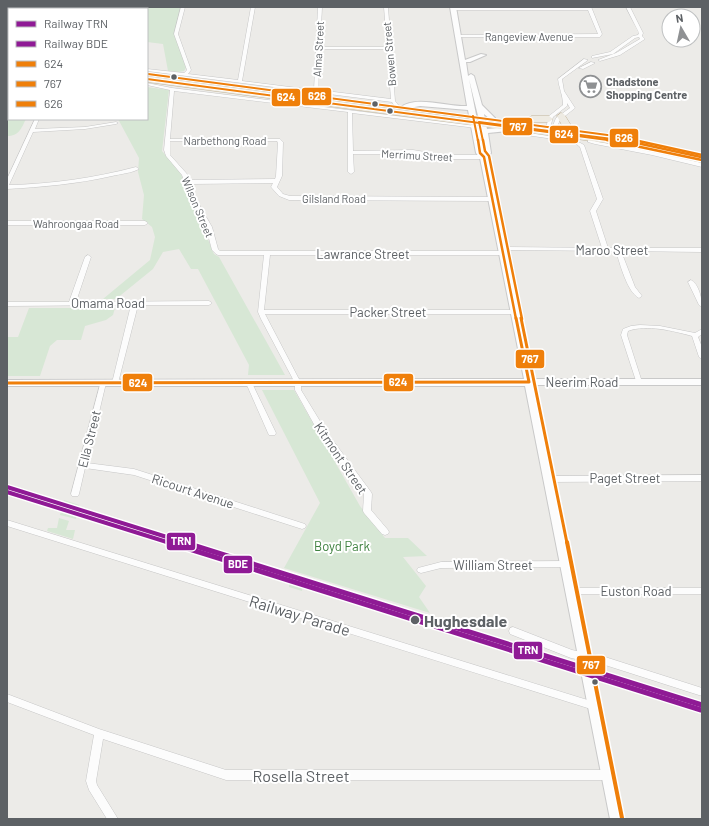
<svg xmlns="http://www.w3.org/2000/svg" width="709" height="826" viewBox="0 0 709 826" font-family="Barlow,sans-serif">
	<rect width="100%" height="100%" fill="#ecebe8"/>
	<path fill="#d7e7d5" d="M 143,7 L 181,7 L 175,32 L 186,68 L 184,71 L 179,72 L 168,71 L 163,44 L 147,42 L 147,9 L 143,9 Z
		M 147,87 L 169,90 L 162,151 L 180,172 L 214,254 L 219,257 L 285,375 L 248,375 L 249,365 L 198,269 L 191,269 L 179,249 L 163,252 L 153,269 L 116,299 L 103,299 L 150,260 L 155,237 L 152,227 L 142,219 L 144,195 L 138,172 L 139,158 L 118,119 L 147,119 Z
		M 9,112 L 9,119 L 26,119 C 21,129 19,136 7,136 L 7,116 Z
		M 29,308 L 115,308 L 113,315 L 106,320 L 85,326 L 81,340 L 57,340 L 50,346 L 40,376 L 7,376 L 7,337 L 18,337 Z
		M 262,390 L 294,390 L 360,506 L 385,538 L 408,538 L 427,556 L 403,557 L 426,586 L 419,597 L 430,613 L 284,568 L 320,503 Z
		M 64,500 L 79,505 L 76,519 L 60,515 Z
		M 59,518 L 69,521 L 66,530 L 75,530 L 73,539 L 47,531 L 48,528 L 57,528 Z
		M 290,574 L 304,578 L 302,591 L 289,587 Z"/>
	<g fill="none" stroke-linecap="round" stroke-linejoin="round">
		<path stroke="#c1def2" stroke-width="1.5" d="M 91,7 L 92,9"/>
		<defs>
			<path id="street" d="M 30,7 L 34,7 L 33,9 L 29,9 Z
				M 139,7 L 143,7 L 142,9 L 138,9 Z
				M 181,7 L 185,7 L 178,34 L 191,70 L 188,74 L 238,80 L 251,7 L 255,7 L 242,81 L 314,90 L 318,7 L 322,7 L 320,47 L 387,47 L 384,7 L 388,7 L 395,101 L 399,106 L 395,107 L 392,102 L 147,71 L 147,69 L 184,73 L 187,70 L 174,34 ZM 320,49 L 387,49 L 391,99 L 318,90 Z
				M 587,7 L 591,7 L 592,9 L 602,34 L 600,37 L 459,37 L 459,35 L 598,34 L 588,10 L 454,10 L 452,9 L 454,8 Z
				M 626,7 L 630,7 L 643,33 L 642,36 L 645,39 L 620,55 L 600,61 L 598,60 L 616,53 L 640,39 L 639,37 L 635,38 L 613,54 L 592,58 L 592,56 L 610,52 L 633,36 L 638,35 L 639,33 Z
				M 9,47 L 9,51 L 7,52 L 7,48 Z
				M 584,59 L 588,60 L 562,79 L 564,91 L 575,108 L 560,120 L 554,133 L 550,134 L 550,133 L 556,118 L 570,108 L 567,103 L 567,106 L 553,117 L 549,132 L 545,133 L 545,132 L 549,116 L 563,105 C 563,95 559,88 558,79 Z
				M 591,62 L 595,63 L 583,69 L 579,68 Z
				M 7,67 L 9,67 L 9,69 L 7,69 Z
				M 147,83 L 172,88 L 476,126 L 478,127 L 476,128 L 352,113 L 353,151 L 413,150 L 443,155 L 484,155 L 487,157 L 484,159 L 443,159 L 413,154 L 353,154 L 354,172 L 351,174 L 348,172 L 348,112 L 174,91 L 170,139 L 280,139 L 283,142 L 282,176 L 277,187 L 283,194 L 290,196 L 491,197 L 494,199 L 491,201 L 289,200 L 279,196 L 271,187 L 273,183 L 191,184 L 196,199 L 212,227 L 218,249 L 220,251 L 503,251 L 506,253 L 503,255 L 270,255 L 264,310 L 515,310 L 518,312 L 515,314 L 265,314 L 301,383 L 301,390 L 326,431 L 371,492 L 372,494 L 371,510 L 388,530 L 389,532 L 388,534 L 385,535 L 382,534 L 364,513 L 363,511 L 364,494 L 320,435 L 295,390 L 295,383 L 261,319 L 258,312 L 264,255 L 218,255 L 216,254 L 212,250 L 206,227 L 190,199 L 182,175 L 166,156 L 164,150 L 170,90 L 147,85 ZM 170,141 L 277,141 L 278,143 L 276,176 L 275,179 L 189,180 L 187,174 L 170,155 Z
				M 35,119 L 39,119 L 35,129 L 85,127 L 116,122 L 118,123 L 116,124 L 85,129 L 33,132 L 9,185 C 52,184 94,178 136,167 L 139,169 C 132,173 120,174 112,176 C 77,184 42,187 7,189 L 7,179 Z
				M 521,128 L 525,128 L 525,131 L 529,133 L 575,140 L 584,145 L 603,199 L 596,211 L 608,248 L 702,248 L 702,252 L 621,251 L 635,287 L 642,296 L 639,298 C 627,292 620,264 616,251 L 500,250 L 500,248 L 502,247 L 602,248 L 590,211 L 597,199 L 580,147 L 574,142 L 526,135 L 521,133 Z
				M 588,137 L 592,137 L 592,140 L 598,142 L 652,151 L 702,163 L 702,167 L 652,155 L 595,144 L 588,142 Z
				M 7,221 L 145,221 L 148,223 L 145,225 L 7,225 Z
				M 88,255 L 91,257 L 76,302 L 209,301 L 212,303 L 209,305 L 138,305 L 118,383 L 117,385 L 113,385 L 112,383 L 131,305 L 7,306 L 7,302 L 69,302 L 85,257 Z
				M 691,280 C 699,284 702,299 702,307 L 699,305 L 688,282 Z
				M 640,325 L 660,326 L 695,333 L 702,329 L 702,334 L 698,337 L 702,347 L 702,359 L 699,357 L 692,336 C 673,331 647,324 628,331 L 627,335 L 642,382 L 639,384 L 637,384 L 621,335 L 623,329 L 631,326 Z
				M 101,381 L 105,381 L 106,383 L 87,463 L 134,469 L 305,524 L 306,526 L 305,528 L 302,529 L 134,475 L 85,468 L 79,494 L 78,496 L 72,496 L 71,494 Z
				M 247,381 L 251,381 L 252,383 L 276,433 L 275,435 L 269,435 L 268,433 L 246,383 Z
				M 702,475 L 702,481 L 548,482 L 545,481 L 544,479 L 545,477 L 548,476 Z
				M 7,520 L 594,702 L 597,703 L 599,706 L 597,709 L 594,710 L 7,526 Z
				M 565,561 L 568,562 L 569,564 L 568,566 L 565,567 L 441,568 L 421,573 L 418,572 L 417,570 L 418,568 L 441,562 Z
				M 571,588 L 702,588 L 702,594 L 571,594 L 568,593 L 567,591 L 568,589 Z
				M 513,627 L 572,650 L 605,657 L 702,688 L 702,696 L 605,665 L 571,658 L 510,634 L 509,631 L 510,628 Z
				M 7,694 L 99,729 L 226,770 L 608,770 L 611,772 L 613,775 L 611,778 L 608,780 L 226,780 L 103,739 L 96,781 L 97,785 L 118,819 L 107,819 L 89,790 L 86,781 L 94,735 L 7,702 Z"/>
			<path id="secondary" d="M 450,7 L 456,7 L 465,60 L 481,54 L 486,55 L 470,62 L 466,62 L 468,76 L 471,74 L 474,76 L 482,105 L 495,118 L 490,119 L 484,114 L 487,129 L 519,126 L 522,128 L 519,130 L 488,133 L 491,153 L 488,157 L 533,379 L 702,379 L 702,385 L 535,385 L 624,819 L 610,819 L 525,386 L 7,386 L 7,380 L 524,379 L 480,158 L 476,153 L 468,110 L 420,106 L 404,109 L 401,107 C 416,95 448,107 467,106 ZM 469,79 L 480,124 L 483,150 Z"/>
			<path id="highway" d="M 7,62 L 9,62 L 9,66 L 7,66 Z
				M 147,76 L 614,138 L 702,157 L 702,163 L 614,144 L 147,82 Z
				M 561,113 L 564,114 L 572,127 L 570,129 L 564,129 L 557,116 Z
				M 532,116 L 549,116 L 553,119 L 549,122 L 533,122 L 525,125 L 520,122 Z"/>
		</defs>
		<use href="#street" stroke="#c7c7c7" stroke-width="1"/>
		<use href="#secondary" stroke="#c9c9c9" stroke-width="2"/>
		<use href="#highway" stroke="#c1b398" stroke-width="1"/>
		<use href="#street" fill="#fcfcfc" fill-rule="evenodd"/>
		<use href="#secondary" fill="#fcfcfc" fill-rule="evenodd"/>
		<use href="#highway" fill="#eeebe3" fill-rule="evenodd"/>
		<defs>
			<path id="bus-1-far2" d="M 147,79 L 615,141
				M 473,116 L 478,141"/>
			<path id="bus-1-far1" d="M 478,140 L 480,153 L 484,157 L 516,319
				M 607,140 L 702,160"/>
			<path id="bus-1" d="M 516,318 L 529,382
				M 7,383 L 529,382"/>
			<path id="bus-2-far3" d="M 483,141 L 479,122 L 628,141"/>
			<path id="bus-2-far2" d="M 483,140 L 485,151 L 489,156 L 522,319
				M 623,140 L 701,157"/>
			<path id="bus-2-far1" d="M 521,318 L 567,543"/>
			<path id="bus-2" d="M 567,542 L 622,818"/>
			<path id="bus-3-far1" d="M 148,74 L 615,136 L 638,141"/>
			<path id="bus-3" d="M 634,140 L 702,155"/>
		</defs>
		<use href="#bus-1-far2" stroke="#fff" stroke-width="4"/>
		<use href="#bus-1-far1" stroke="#fff" stroke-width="5"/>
		<use href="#bus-1" stroke="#fff" stroke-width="6"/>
		<use href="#bus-2-far3" stroke="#fff" stroke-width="4"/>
		<use href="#bus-2-far2" stroke="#fff" stroke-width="5"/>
		<use href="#bus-2-far1" stroke="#fff" stroke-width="6"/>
		<use href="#bus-2" stroke="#fff" stroke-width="7"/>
		<use href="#bus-3-far1" stroke="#fff" stroke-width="4"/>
		<use href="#bus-3" stroke="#fff" stroke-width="5"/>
		<use href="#bus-1-far2" stroke="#ef7f0a" stroke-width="2"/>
		<use href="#bus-1-far1" stroke="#ef7f0a" stroke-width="2.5"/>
		<use href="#bus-1" stroke="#ef7f0a" stroke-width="3"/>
		<use href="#bus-2-far3" stroke="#ef7f0a" stroke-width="2"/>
		<use href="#bus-2-far2" stroke="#ef7f0a" stroke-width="2.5"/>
		<use href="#bus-2-far1" stroke="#ef7f0a" stroke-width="3"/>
		<use href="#bus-2" stroke="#ef7f0a" stroke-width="4"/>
		<use href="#bus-3-far1" stroke="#ef7f0a" stroke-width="2"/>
		<use href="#bus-3" stroke="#ef7f0a" stroke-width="2.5"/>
		<defs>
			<path id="rail-1-far1" d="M 7,487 L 186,543"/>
			<path id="rail-1" d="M 183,542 L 702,705"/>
			<path id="rail-2-far1" d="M 7,492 L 170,543"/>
			<path id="rail-2" d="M 167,542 L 701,710"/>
		</defs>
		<use href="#rail-1-far1" stroke="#fff" stroke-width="7"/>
		<use href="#rail-1" stroke="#fff" stroke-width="8"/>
		<use href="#rail-2-far1" stroke="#fff" stroke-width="7"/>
		<use href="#rail-2" stroke="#fff" stroke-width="8"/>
		<use href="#rail-1-far1" stroke="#8f1a95" stroke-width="4"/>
		<use href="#rail-1" stroke="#8f1a95" stroke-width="5"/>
		<use href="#rail-2-far1" stroke="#8f1a95" stroke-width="4"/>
		<use href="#rail-2" stroke="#8f1a95" stroke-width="5"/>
	</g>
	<defs>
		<symbol id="supermarket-ring" viewBox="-11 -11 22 22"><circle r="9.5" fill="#fff" stroke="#8f9193" stroke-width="1.5"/><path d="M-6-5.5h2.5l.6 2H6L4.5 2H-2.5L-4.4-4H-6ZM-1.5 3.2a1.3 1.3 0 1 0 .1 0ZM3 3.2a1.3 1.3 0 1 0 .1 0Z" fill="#8f9193"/></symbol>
	</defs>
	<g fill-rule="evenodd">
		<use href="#supermarket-ring" x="578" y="74" width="25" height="25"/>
	</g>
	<g fill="#5d6165" stroke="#fff" stroke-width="1.5">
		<circle cx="174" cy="77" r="3.5"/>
		<circle cx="375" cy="104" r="3.5"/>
		<circle cx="390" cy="111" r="3.5"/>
		<circle cx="415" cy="620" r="5"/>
		<circle cx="595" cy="682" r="3.5"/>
	</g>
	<g text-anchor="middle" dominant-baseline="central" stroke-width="4" stroke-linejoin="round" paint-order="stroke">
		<g font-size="11" fill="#5d6165" stroke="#fff">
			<text x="529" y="36">Rangeview Avenue</text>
			<text transform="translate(318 49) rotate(-87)">Alma Street</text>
			<text transform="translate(389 54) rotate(-95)">Bowen Street</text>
			<text x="225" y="140">Narbethong Road</text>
			<text transform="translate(417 155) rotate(3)">Merrimu Street</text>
			<text x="334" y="198">Gilsland Road</text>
			<text transform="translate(198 207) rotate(67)">Wilson Street</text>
			<text x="76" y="223">Wahroongaa Road</text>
		</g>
		<g font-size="11" font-weight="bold" fill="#5d6165" stroke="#fff" text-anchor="start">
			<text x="606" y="81">Chadstone<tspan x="606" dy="13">Shopping Centre</tspan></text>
		</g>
		<g font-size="13" fill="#5d6165" stroke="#fff">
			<text x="612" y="250">Maroo Street</text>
			<text x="363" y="254">Lawrance Street</text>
			<text x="108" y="303">Omama Road</text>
			<text x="388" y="312">Packer Street</text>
			<text x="582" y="382">Neerim Road</text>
			<text transform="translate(89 439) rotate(-76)">Ella Street</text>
			<text transform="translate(341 458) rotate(56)">Kitmont Street</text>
			<text x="625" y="478">Paget Street</text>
			<text transform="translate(193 491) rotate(18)">Ricourt Avenue</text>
			<text x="493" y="565">William Street</text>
			<text x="636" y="591">Euston Road</text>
		</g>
		<g font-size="13" fill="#3f8240" stroke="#fff">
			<text x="342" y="546">Boyd Park</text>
		</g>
		<g font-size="16" fill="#5d6165" stroke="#fff">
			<text transform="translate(300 615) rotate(17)">Railway Parade</text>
			<text x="301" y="775">Rosella Street</text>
		</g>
		<g font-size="16" font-weight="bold" fill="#5d6165" stroke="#fff" text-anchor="start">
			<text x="424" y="620">Hughesdale</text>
		</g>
	</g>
	<g stroke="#fff" stroke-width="1.5">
		<rect x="301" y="87" width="31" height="19" rx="4" fill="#ef7f0a"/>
		<rect x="271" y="88" width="30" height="19" rx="4" fill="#ef7f0a"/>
		<rect x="502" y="117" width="31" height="19" rx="4" fill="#ef7f0a"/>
		<rect x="549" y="125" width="30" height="19" rx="4" fill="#ef7f0a"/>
		<rect x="609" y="128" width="30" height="20" rx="4" fill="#ef7f0a"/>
		<rect x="515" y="349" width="30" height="20" rx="4" fill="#ef7f0a"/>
		<rect x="383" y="373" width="31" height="19" rx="4" fill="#ef7f0a"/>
		<rect x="122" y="373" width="31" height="19" rx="4" fill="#ef7f0a"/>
		<rect x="166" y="532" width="30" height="19" rx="4" fill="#8f1a95"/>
		<rect x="223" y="555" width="30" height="19" rx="4" fill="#8f1a95"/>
		<rect x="513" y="641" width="30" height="19" rx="4" fill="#8f1a95"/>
		<rect x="576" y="655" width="30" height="20" rx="4" fill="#ef7f0a"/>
	</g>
	<g font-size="11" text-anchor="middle" font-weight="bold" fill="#fff">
		<text x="317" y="100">626</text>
		<text x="286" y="101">624</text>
		<text x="518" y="131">767</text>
		<text x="564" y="138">624</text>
		<text x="624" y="142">626</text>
		<text x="530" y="363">767</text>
		<text x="398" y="386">624</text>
		<text x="138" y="387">624</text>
		<text x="181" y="545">TRN</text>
		<text x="238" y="568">BDE</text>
		<text x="528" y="654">TRN</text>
		<text x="591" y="669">767</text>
	</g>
	<rect width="709" height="826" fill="none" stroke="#5d6165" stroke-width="16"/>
	<rect x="8" y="8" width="140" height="112" fill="#ffffff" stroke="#bec0c1"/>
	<rect x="16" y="21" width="20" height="6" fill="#8f1a95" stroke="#bec0c1"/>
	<text x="44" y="28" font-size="12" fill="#5d6165">Railway TRN</text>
	<rect x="16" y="41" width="20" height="6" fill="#8f1a95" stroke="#bec0c1"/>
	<text x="44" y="48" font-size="12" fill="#5d6165">Railway BDE</text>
	<rect x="16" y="61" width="20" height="6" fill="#ef7f0a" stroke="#bec0c1"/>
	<text x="44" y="68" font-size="12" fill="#5d6165">624</text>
	<rect x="16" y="81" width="20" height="6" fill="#ef7f0a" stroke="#bec0c1"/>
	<text x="44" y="88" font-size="12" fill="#5d6165">767</text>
	<rect x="16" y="101" width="20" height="6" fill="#ef7f0a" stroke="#bec0c1"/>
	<text x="44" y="108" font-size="12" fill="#5d6165">626</text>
	<g transform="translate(681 28) rotate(351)"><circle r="19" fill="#ffffff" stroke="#bec0c1"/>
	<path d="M0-3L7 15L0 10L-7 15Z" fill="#8f9193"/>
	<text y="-6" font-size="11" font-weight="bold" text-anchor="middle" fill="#5d6165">N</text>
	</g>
</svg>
